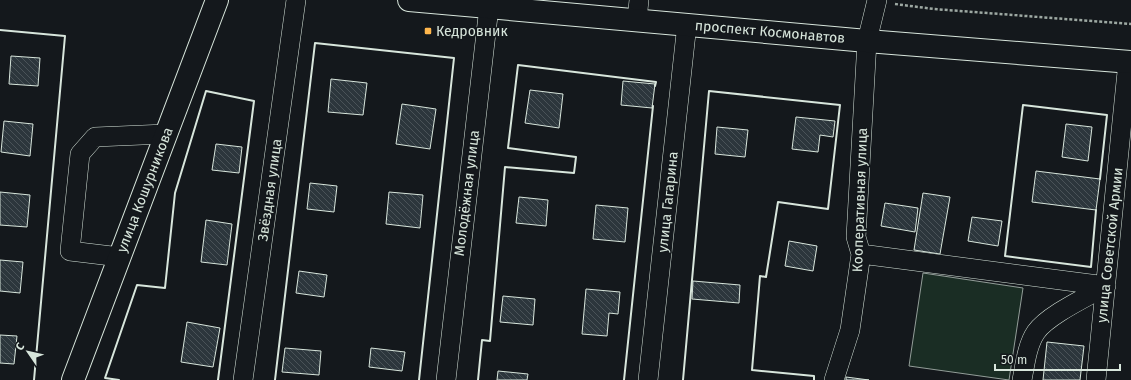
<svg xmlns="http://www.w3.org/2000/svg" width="1131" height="380" viewBox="0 0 1131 380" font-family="'Fira Sans',sans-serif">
	<defs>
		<pattern id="building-back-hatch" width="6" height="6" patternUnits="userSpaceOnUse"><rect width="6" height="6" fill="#2c363c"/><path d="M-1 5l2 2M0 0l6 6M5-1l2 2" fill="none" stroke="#4a5358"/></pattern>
	</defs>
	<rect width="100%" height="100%" fill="#14181c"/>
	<path fill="#1a2d24" stroke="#939e99" d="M 923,273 L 1023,288 L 1009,380 L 909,366 Z"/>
	<path fill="url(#building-back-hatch)" stroke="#d8e6dc" d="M 11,56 L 40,58 L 38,86 L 9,84 Z
		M 331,79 L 367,83 L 363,115 L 328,112 Z
		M 623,81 L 655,84 L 652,108 L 621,105 Z
		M 530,90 L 563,94 L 559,128 L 525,123 Z
		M 402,104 L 436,109 L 430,149 L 396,144 Z
		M 796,117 L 835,121 L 833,137 L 820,135 L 818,152 L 792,149 Z
		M 4,121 L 33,124 L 30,156 L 1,152 Z
		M 1066,124 L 1092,127 L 1088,161 L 1062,157 Z
		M 717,127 L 748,130 L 745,157 L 715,154 Z
		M 216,144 L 242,147 L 239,173 L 212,170 Z
		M 1036,171 L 1100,179 L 1096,210 L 1032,202 Z
		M 310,183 L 337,186 L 334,212 L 307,209 Z
		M 0,192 L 30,195 L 27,227 L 0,225 Z
		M 389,192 L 423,195 L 420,228 L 386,224 Z
		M 923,193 L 950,197 L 940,254 L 914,250 Z
		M 519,197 L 548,200 L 546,226 L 516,223 Z
		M 885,203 L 918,208 L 915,232 L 881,226 Z
		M 596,205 L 628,208 L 625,242 L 593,239 Z
		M 972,217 L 1002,221 L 998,246 L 968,241 Z
		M 206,220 L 232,224 L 227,265 L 201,262 Z
		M 789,241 L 817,246 L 813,271 L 785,266 Z
		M 0,260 L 23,262 L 20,293 L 0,291 Z
		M 299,271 L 327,275 L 324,297 L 296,293 Z
		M 693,281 L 740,285 L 739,303 L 692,299 Z
		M 586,289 L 620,292 L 618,314 L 609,313 L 607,336 L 582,334 Z
		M 503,296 L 535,299 L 533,325 L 500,322 Z
		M 187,322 L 220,328 L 213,367 L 181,362 Z
		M 0,335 L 17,336 L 14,364 L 0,363 Z
		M 1047,342 L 1084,346 L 1080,380 L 1043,380 Z
		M 285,348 L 321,351 L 319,375 L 282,372 Z
		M 371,348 L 405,352 L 402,371 L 369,367 Z
		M 498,371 L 528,374 L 527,380 L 497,380 Z
		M 846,377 L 869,380 L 846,380 Z"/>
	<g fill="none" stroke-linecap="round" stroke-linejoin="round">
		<defs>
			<path id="minor" d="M 637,20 L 639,0
				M 861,254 L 1106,286
				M 120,257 L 70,251 L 80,154 L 95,137 L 166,134
				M 243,380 L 296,0
				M 446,380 L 489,7
				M 648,380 L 687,24
				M 834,380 L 850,330 L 861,254 L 856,237 L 867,41 L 877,0
				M 1022,380 C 1025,365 1027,345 1036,332 C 1048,315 1087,297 1106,286
				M 1096,380 L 1128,62"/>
			<path id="major" d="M 409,0 L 867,41 L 1131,62
				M 73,380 L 217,0"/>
		</defs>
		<use href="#minor" stroke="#d8e6dc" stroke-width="20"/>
		<use href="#major" stroke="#d8e6dc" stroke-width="24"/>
		<path stroke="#9da8a2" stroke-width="2.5" stroke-dasharray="3 2" stroke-linecap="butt" d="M 895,4 L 934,9 L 1131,24"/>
		<use href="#minor" stroke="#14181c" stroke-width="19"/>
		<use href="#major" stroke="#14181c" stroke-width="22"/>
		<path stroke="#d8e6dc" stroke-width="2" d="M 0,30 L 65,36 L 34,380
			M 1096,210 L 1091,267 L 1005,256 L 1023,105 L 1107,115 L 1100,179
			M 119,380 L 105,378 L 137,285 L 165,288 L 175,193 L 206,91 L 254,101 L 218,380
			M 275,380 L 315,43 L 454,58 L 419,380
			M 478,380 L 482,340 L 490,341 L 505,167 L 574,173 L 576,157 L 508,148 L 518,65 L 656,82 L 655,86
			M 624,380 L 653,106
			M 683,380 L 709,91 L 840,105 L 828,209 L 778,202 L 766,277 L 760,276 L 752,370 L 814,376 L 814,380"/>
	</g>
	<rect fill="#ffb74d" stroke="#14181c" stroke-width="1.5" x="424" y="27" width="8" height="8" rx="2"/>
	<g text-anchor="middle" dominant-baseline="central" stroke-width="3" stroke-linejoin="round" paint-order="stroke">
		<g font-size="14" fill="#d8e6dc" stroke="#14181c" text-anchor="start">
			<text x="436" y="31">Кедровник</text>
		</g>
		<g font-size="14" fill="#d8e6dc" stroke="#14181c">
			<text transform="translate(770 32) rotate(5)">проспект Космонавтов</text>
			<text transform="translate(145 190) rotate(-69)">улица Кошурникова</text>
			<text transform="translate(270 190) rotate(-82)">Звёздная улица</text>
			<text transform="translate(467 193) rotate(-83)">Молодёжная улица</text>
			<text transform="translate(860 200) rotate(-88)">Кооперативная улица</text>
			<text transform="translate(668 202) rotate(-84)">улица Гагарина</text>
			<text transform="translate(1110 245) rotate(-84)">улица Советской Армии</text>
		</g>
	</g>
	<g transform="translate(28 352) rotate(304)" stroke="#14181c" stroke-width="3" paint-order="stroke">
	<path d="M0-3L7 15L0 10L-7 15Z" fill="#d8e6dc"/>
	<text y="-6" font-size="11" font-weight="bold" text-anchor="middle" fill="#d8e6dc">С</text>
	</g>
	<path d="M995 364v6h125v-6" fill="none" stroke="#d8e6dc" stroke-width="2"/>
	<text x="1001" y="364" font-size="12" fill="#d8e6dc" stroke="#14181c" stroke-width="3" paint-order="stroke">50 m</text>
</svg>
